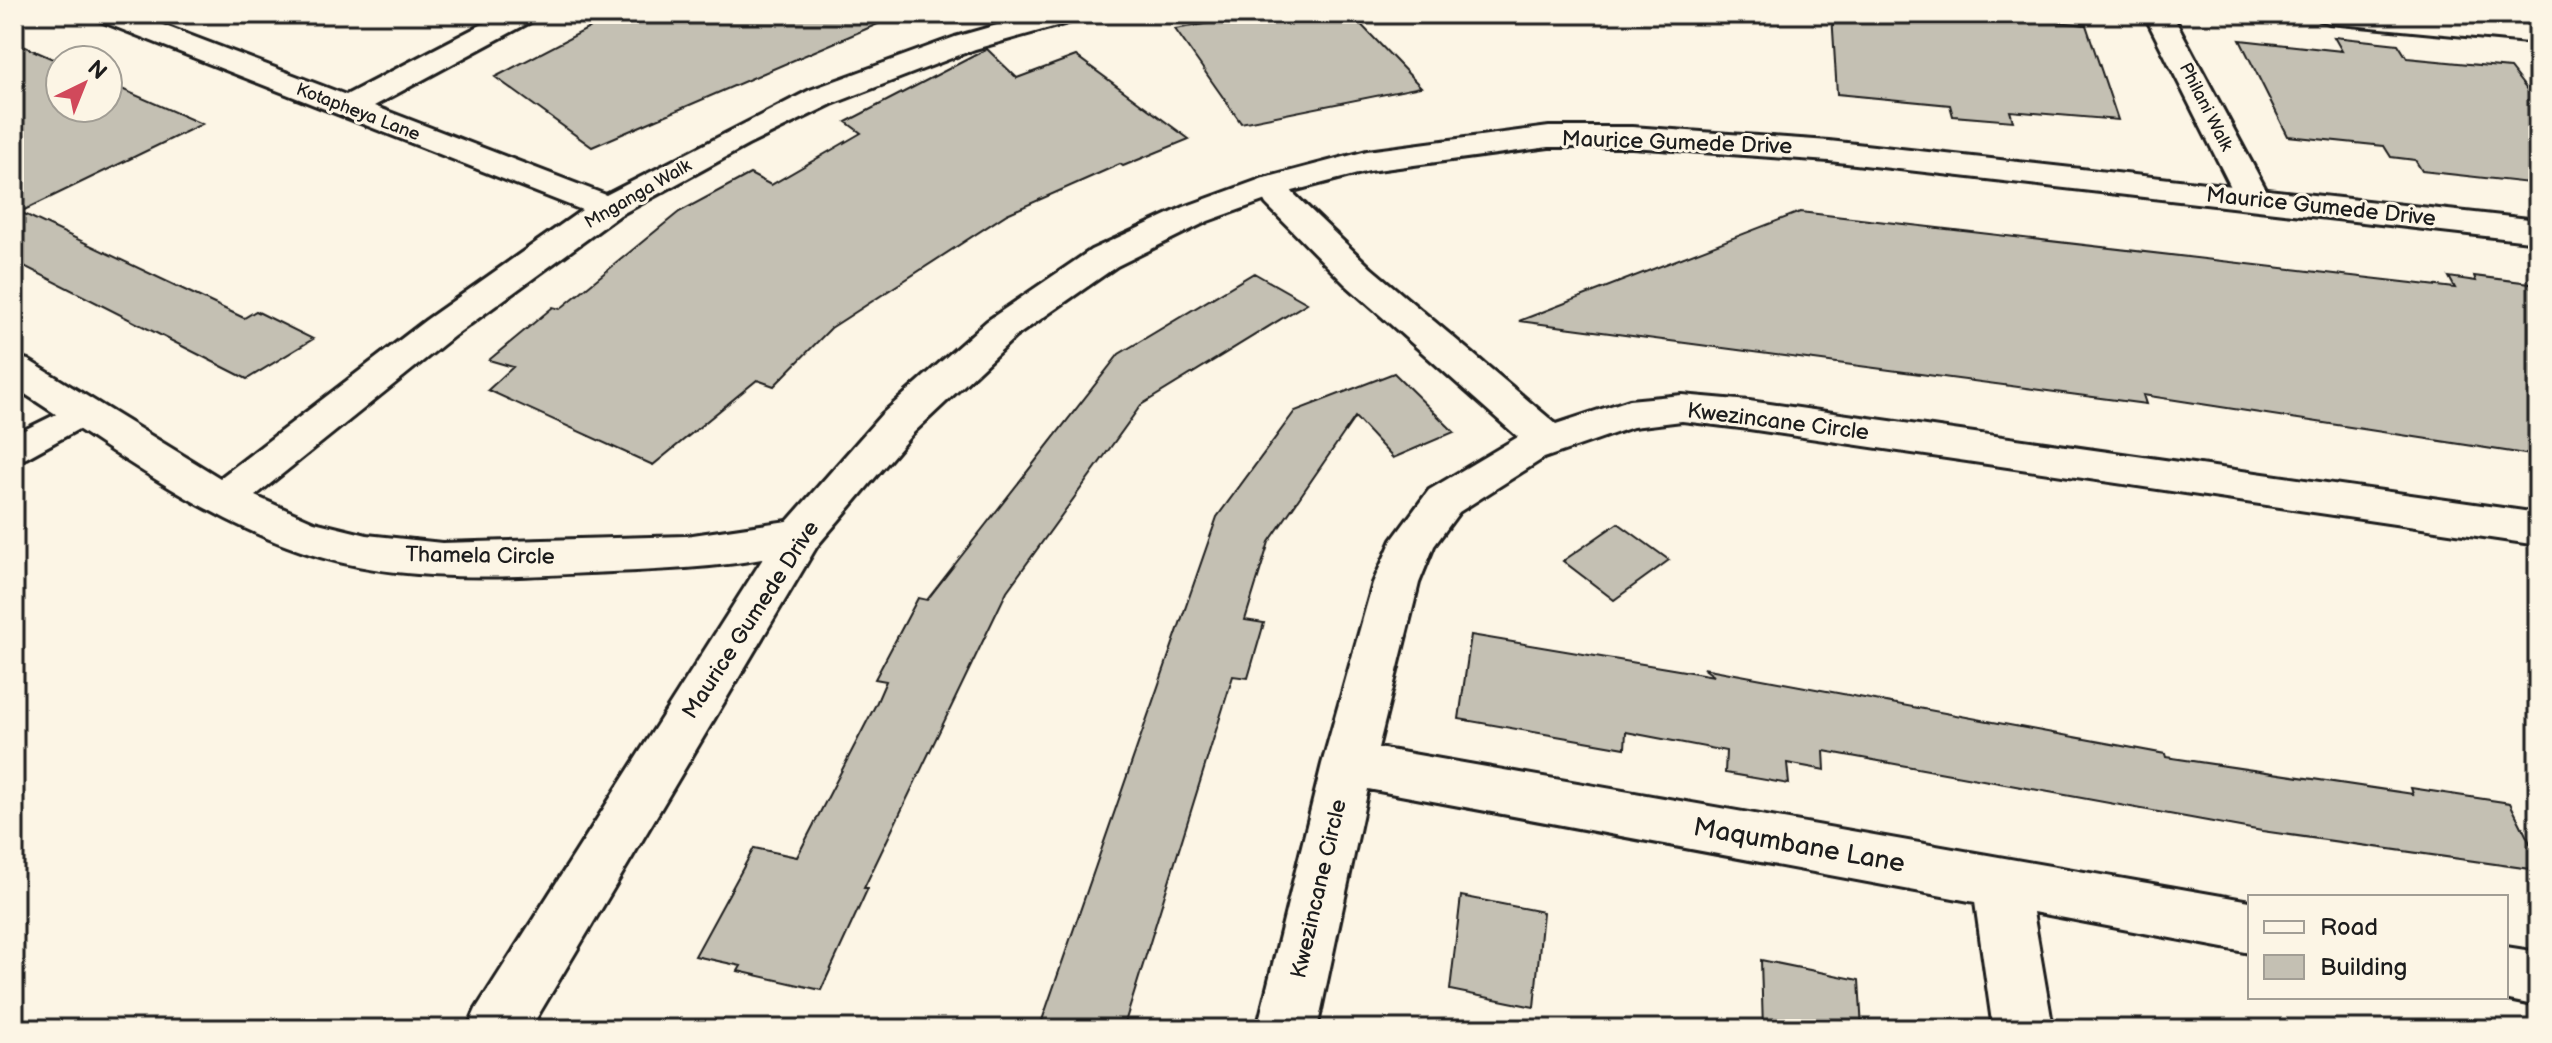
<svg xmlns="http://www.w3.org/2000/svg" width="2552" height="1043" viewBox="0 0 2552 1043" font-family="'Balsamiq Sans',sans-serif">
	<rect width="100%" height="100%" fill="#fcf5e5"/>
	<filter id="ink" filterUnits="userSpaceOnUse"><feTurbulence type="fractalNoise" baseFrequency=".0125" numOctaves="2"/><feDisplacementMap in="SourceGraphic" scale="16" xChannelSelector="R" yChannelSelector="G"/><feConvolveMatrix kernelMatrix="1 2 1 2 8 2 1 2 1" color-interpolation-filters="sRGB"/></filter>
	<g filter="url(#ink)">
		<path fill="#c4c0b3" stroke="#1c1c1c" stroke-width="2" d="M 616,14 L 901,14 L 592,147 L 495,77 Z
			M 1262,14 L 1351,14 L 1421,87 L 1241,123 L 1175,29 Z
			M 1832,14 L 1978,14 L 2086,25 L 2118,120 L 2010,111 L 2013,121 L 1953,116 L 1950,105 L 1837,94 Z
			M 2334,37 L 2398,44 L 2407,58 L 2510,68 L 2538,104 L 2538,184 L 2422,171 L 2415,160 L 2391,157 L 2384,146 L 2288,136 L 2240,40 L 2342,51 Z
			M 14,42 L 60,62 L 60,108 L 108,108 L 108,83 L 202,124 L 20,212 L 244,318 L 256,311 L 313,339 L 247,379 L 14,261 Z
			M 987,49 L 1017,78 L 1076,56 L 1189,139 L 1123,166 L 1120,164 L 1007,214 L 831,328 L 774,386 L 757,380 L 653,465 L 488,390 L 513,367 L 489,360 L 553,307 L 560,309 L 679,212 L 750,174 L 771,185 L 861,133 L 846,122 Z
			M 1800,212 L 2455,288 L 2449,277 L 2476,281 L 2474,276 L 2538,284 L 2538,456 L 2143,395 L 2146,404 L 1519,321 Z
			M 1254,273 L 1307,303 L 1141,405 L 1007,591 L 864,888 L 868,888 L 821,990 L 738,971 L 741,966 L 695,956 L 754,848 L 797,857 L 876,704 L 886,681 L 875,679 L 918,598 L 927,600 L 1119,354 Z
			M 1394,373 L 1454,432 L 1393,458 L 1355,417 L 1269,542 L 1245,620 L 1264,623 L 1248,678 L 1233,676 L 1123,1029 L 1039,1029 L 1217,517 L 1295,411 Z
			M 1618,523 L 1669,560 L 1614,600 L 1563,561 Z
			M 1471,635 L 1714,676 L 1703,668 L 2165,754 L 2166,757 L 2413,794 L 2411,788 L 2510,803 L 2538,859 L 2538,870 L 2262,831 L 1824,751 L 1825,770 L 1787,763 L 1789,784 L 1725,773 L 1726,751 L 1626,732 L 1625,748 L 1459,719 Z
			M 1461,896 L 1543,912 L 1534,1007 L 1450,990 Z
			M 1761,960 L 1859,980 L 1862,1029 L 1763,1029 Z"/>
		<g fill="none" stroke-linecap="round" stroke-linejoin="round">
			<defs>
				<path id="lane" d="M 83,401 L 95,404 L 100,412 L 95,420 L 26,458 L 14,462 L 14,435 Z"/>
				<path id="street" d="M 94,14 L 134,14 L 346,95 L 502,14 L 538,14 L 534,20 L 374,106 L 606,195 L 810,90 L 955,37 L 1036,14 L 1082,14 L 1078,20 L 975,49 L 832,104 L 748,145 L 620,215 L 454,336 L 255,496 L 314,522 L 367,535 L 442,543 L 686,536 L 801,519 L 817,524 L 823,535 L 817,546 C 752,566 679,569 612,572 C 504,577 390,586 287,546 C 189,509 102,443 14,387 L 14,356 L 28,360 L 220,478 L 426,320 L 582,210 L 98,20 Z
					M 2144,14 L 2172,14 L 2271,199 L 2266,206 L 2254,209 L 2242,206 L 2237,199 Z
					M 2315,14 L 2420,14 L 2538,25 L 2538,43 L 2329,23 L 2319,20 Z
					M 1273,176 L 1285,179 L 1293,193 L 1371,268 L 1556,424 L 1629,400 L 1682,395 L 1749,401 L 2538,513 L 2538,545 L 1749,429 L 1682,421 L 1633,427 L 1544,458 L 1459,512 L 1434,546 L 1419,583 L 1378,748 L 2250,901 L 2250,953 L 2033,912 L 2053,1029 L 1993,1029 L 1975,902 L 1368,789 L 1317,1029 L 1257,1029 L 1322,764 L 1373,583 L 1392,540 L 1429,490 L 1518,437 L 1345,284 L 1266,204 L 1256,186 L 1261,179 Z
					M 2506,947 L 2538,952 L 2538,1006 L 2495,997 L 2506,997 Z"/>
				<path id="secondary" d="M 1549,127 L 1632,127 L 1829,141 L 2538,220 L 2538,242 L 1829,161 L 1632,147 L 1549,147 L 1369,171 L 1285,193 L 1208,221 L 1117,266 L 1015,337 L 912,434 L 817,546 L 530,1029 L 467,1029 L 476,1009 L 785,524 L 882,414 L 987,321 L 1091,250 L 1184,207 L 1261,179 L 1367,151 Z"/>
			</defs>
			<use href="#lane" stroke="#1c1c1c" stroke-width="6"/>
			<use href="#street" stroke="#1c1c1c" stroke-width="6"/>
			<use href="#secondary" stroke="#1c1c1c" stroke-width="6"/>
			<use href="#lane" fill="#fcf5e5" fill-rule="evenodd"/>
			<use href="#street" fill="#fcf5e5" fill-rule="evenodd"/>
			<use href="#secondary" fill="#fcf5e5" fill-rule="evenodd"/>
		</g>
	</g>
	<g text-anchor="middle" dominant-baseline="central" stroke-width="6" stroke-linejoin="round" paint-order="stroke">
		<g font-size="18" fill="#1c1c1c" stroke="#fcf5e5">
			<text transform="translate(2206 107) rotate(63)">Philani Walk</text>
			<text transform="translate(358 112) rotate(21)">Kotapheya Lane</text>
			<text transform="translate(638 194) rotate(-30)">Mnganga Walk</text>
		</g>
		<g font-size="22" fill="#1c1c1c" stroke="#fcf5e5">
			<text transform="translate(1677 143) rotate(2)">Maurice Gumede Drive</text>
			<text transform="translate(2321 207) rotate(6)">Maurice Gumede Drive</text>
			<text transform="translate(1778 422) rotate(7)">Kwezincane Circle</text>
			<text transform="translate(480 556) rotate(1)">Thamela Circle</text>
			<text transform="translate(751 620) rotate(-57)">Maurice Gumede Drive</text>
			<text transform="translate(1319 889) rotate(-77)">Kwezincane Circle</text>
		</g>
		<g font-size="26" fill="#1c1c1c" stroke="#fcf5e5">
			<text transform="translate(1799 846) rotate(10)">Maqumbane Lane</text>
		</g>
	</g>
	<rect width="2552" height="1043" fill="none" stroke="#fcf5e5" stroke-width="48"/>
	<rect x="24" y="24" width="2504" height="995" fill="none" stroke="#1c1c1c" stroke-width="3" filter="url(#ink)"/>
	<rect x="2248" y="895" width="260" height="104" fill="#fcf5e5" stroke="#a29e95" stroke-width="2"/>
	<rect x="2264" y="921" width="40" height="12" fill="#fcf5e5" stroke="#a29e95" stroke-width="2"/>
	<text x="2320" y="935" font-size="24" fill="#1c1c1c">Road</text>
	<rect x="2264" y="955" width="40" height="24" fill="#c4c0b3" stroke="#a29e95" stroke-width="2"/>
	<text x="2320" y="975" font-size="24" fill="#1c1c1c">Building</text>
	<g transform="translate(84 84) rotate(43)"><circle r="38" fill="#fcf5e5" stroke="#a29e95" stroke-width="2"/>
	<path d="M0-6L14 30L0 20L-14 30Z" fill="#d1495b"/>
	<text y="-12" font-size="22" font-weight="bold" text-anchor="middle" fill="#1c1c1c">N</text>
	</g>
</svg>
